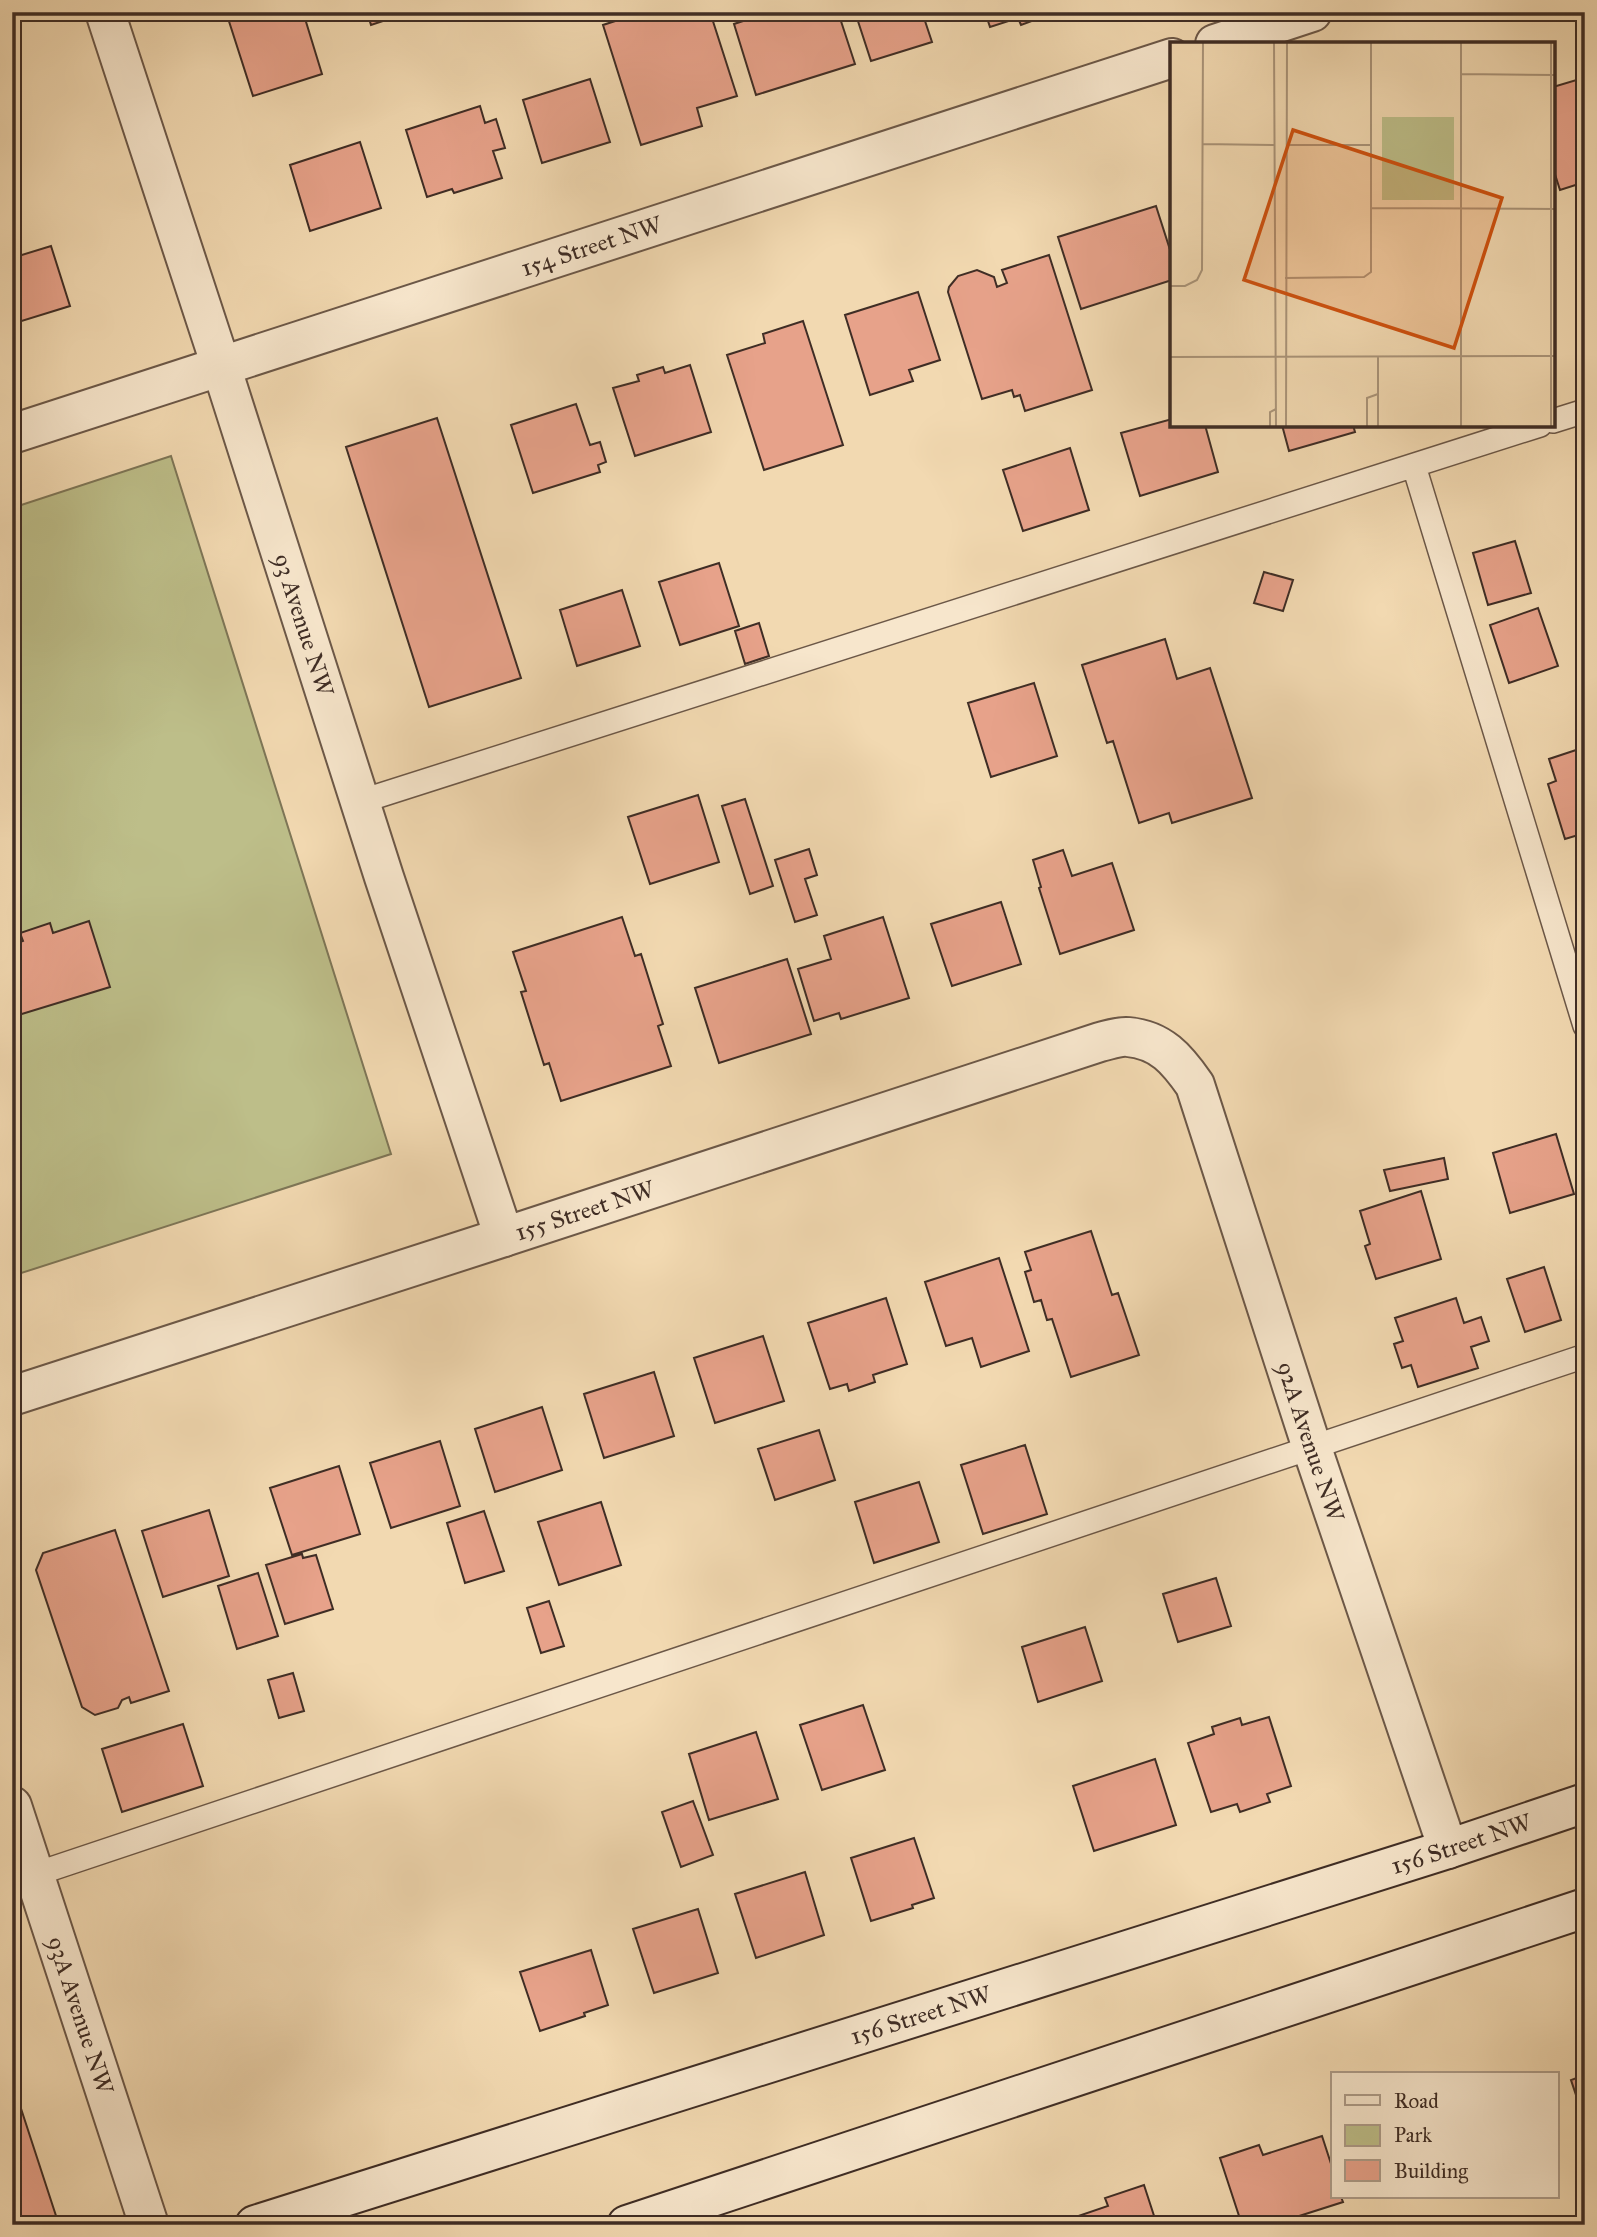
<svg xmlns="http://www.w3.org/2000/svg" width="1597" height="2237" viewBox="0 0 1597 2237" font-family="'IM FELL Great Primer',serif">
	<rect width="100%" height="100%" fill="#f2d9b1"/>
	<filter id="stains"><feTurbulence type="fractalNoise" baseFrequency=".00286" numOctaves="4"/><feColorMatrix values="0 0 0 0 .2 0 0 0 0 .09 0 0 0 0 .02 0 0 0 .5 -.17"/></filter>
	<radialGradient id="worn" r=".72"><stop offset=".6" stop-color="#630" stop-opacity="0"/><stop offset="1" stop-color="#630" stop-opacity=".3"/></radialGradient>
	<path fill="#bdbe89" stroke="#7e7657" stroke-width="2" d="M 171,456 L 391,1154 L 12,1276 L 12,508 Z"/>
	<path fill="#e7a28a" stroke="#3f2d25" stroke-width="2" d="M 226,12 L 303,12 L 322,74 L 253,96 Z
		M 367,12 L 410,12 L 371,25 Z
		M 643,12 L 710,12 L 737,96 L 697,108 L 702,126 L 641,145 L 603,25 Z
		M 771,12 L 838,12 L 855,64 L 756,95 L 734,24 Z
		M 855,12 L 922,12 L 932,42 L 871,61 Z
		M 985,12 L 1029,12 L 1032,21 L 1021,25 L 1018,18 L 990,27 Z
		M 1583,78 L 1585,182 L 1560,190 L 1553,168 L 1553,87 Z
		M 590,79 L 610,142 L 542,163 L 523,100 Z
		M 480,106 L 485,123 L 496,119 L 505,148 L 493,151 L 502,178 L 454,193 L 452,189 L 427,197 L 406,130 Z
		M 360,142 L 381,208 L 310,231 L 290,165 Z
		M 1156,206 L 1172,256 L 1172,280 L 1081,309 L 1058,237 Z
		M 51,246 L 70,306 L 12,324 L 12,258 Z
		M 1049,255 L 1092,390 L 1025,411 L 1020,395 L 1014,397 L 1012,390 L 982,399 L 948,292 L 949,287 L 958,276 L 977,270 L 994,277 L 997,287 L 1007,283 L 1002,270 Z
		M 918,292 L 940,360 L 909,370 L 913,381 L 870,395 L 845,315 Z
		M 803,321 L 843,445 L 764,470 L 727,355 L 765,343 L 763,334 Z
		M 690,365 L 711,432 L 635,456 L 613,388 L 639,381 L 637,375 L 663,367 L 665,373 Z
		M 576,404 L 590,445 L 600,442 L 606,462 L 598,465 L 600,472 L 533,493 L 511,425 Z
		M 437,418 L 521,678 L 429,707 L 346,447 Z
		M 1172,419 L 1172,425 L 1205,425 L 1218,472 L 1140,496 L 1121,433 Z
		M 1282,425 L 1353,425 L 1355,432 L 1289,451 Z
		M 1070,448 L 1089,510 L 1023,531 L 1003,470 Z
		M 1515,541 L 1531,593 L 1488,605 L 1473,553 Z
		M 719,563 L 739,626 L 680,645 L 659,582 Z
		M 1264,572 L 1293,580 L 1283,611 L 1254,603 Z
		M 622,590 L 640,646 L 577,666 L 560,610 Z
		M 1538,608 L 1558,666 L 1509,683 L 1490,625 Z
		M 759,623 L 769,656 L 745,664 L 735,631 Z
		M 1165,639 L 1177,679 L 1210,668 L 1252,798 L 1172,823 L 1169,813 L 1139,823 L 1113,741 L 1107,743 L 1082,665 Z
		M 1034,683 L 1057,756 L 991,777 L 968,703 Z
		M 1576,750 L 1585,773 L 1585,833 L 1565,839 L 1548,784 L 1556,781 L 1549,759 Z
		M 698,795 L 719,862 L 650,884 L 628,817 Z
		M 745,799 L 773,886 L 750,894 L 722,806 Z
		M 809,849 L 817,875 L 805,879 L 817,915 L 795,922 L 775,860 Z
		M 1063,850 L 1072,876 L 1112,863 L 1134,930 L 1060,954 L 1039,888 L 1041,887 L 1033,860 Z
		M 1001,902 L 1021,964 L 952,986 L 931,924 Z
		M 622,917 L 635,956 L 641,954 L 663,1024 L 658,1026 L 671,1066 L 561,1101 L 549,1063 L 544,1065 L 521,992 L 526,991 L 513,952 Z
		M 883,917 L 909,998 L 841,1019 L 839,1013 L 814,1021 L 798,969 L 831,959 L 824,936 Z
		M 89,921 L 110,987 L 12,1017 L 12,945 L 23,941 L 20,933 L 50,923 L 53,933 Z
		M 787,959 L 811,1034 L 719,1063 L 695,988 Z
		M 1556,1134 L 1574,1194 L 1510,1213 L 1493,1153 Z
		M 1444,1158 L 1448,1179 L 1390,1191 L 1384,1170 Z
		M 1421,1191 L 1441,1259 L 1376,1279 L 1365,1246 L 1370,1244 L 1360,1211 Z
		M 1091,1231 L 1112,1295 L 1118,1293 L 1139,1355 L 1071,1377 L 1052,1319 L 1047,1320 L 1041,1300 L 1034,1302 L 1025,1272 L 1031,1270 L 1025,1252 Z
		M 999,1258 L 1029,1351 L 981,1367 L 972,1338 L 946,1346 L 925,1282 Z
		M 1544,1267 L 1561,1320 L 1525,1332 L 1507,1279 Z
		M 886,1298 L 907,1364 L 873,1375 L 875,1382 L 849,1391 L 847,1384 L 830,1389 L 808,1323 Z
		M 1456,1298 L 1464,1323 L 1481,1317 L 1489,1341 L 1471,1347 L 1478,1368 L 1418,1387 L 1411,1365 L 1402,1368 L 1394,1344 L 1403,1341 L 1395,1318 Z
		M 763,1336 L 784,1401 L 715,1423 L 694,1358 Z
		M 654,1372 L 674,1436 L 604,1458 L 584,1394 Z
		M 542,1407 L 562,1470 L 495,1492 L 475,1429 Z
		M 819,1430 L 835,1480 L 775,1500 L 758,1449 Z
		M 440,1441 L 460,1506 L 391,1528 L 370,1463 Z
		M 1025,1445 L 1047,1514 L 983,1534 L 961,1465 Z
		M 339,1466 L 360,1534 L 292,1555 L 270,1488 Z
		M 919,1482 L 939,1542 L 874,1563 L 855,1502 Z
		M 601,1502 L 621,1565 L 559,1585 L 538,1522 Z
		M 209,1510 L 229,1576 L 163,1597 L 142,1531 Z
		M 484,1511 L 504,1571 L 465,1583 L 447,1523 Z
		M 115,1530 L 169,1691 L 131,1703 L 129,1697 L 122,1700 L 118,1708 L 95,1715 L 82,1707 L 36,1570 L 43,1553 Z
		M 302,1554 L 303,1558 L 316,1555 L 333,1609 L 285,1624 L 266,1565 Z
		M 258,1573 L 278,1636 L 237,1649 L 218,1586 Z
		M 1216,1578 L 1231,1626 L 1178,1642 L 1163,1594 Z
		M 549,1601 L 564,1646 L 541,1653 L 527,1608 Z
		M 1085,1627 L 1102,1681 L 1038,1702 L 1022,1647 Z
		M 293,1673 L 304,1711 L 279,1718 L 268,1680 Z
		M 863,1705 L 885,1770 L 822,1790 L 800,1725 Z
		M 1269,1717 L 1291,1786 L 1267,1794 L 1270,1802 L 1240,1812 L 1237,1804 L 1211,1812 L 1188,1743 L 1214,1734 L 1212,1727 L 1240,1718 L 1242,1725 Z
		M 183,1724 L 203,1786 L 122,1812 L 102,1749 Z
		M 756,1732 L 778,1799 L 709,1820 L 689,1754 Z
		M 1155,1759 L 1176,1825 L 1094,1851 L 1073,1786 Z
		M 693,1801 L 713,1855 L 681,1867 L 662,1812 Z
		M 914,1838 L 934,1898 L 912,1905 L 913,1908 L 871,1921 L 851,1858 Z
		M 805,1872 L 824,1935 L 756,1958 L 735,1894 Z
		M 698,1909 L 718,1973 L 654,1993 L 633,1929 Z
		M 591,1950 L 608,2005 L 584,2013 L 585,2016 L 540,2031 L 520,1972 Z
		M 1585,2075 L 1585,2122 L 1571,2080 Z
		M 12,2081 L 59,2225 L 12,2225 Z
		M 1322,2136 L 1333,2170 L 1333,2197 L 1341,2197 L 1343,2202 L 1271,2225 L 1242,2225 L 1220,2158 L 1259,2145 L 1263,2155 Z
		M 1144,2185 L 1157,2225 L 1052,2225 L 1108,2206 L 1105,2198 Z"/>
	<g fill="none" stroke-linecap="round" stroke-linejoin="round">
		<defs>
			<path id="lane" d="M 1553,421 L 1585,411
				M 1414,466 L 1585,1026
				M 359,802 L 1540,425
				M 12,1882 L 1585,1356"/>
			<g id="street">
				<path id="s1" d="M 105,12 L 221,366 L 384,877 L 504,1237"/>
				<path d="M 1215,44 L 1312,12"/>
				<path id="s2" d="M 12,434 L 1172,58"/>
				<path id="s3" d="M 12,1396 L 504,1237 L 1100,1042 C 1109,1040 1119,1036 1128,1037 C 1161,1040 1177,1059 1195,1085 L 1312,1448 L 1448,1849"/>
				<path id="s4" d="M 12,1806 L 149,2225"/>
			</g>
			<g id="secondary">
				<path id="s5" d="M 255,2225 L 1448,1849 L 1585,1803"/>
				<path d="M 627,2225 L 1585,1908"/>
			</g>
		</defs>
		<use href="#lane" stroke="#6c5848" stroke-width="26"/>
		<use href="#street" stroke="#6c5848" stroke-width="42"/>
		<use href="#secondary" stroke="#3f2d25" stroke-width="42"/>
		<use href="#lane" stroke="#f7e6cc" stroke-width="23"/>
		<use href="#street" stroke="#f7e6cc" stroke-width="38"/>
		<use href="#secondary" stroke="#f7e6cc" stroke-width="38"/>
	</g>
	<g text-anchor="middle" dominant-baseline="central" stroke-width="5" stroke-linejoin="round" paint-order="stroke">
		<g font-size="24" fill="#3f2d25" stroke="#f7e6cc">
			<text stroke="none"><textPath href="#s2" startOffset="609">154 Street NW</textPath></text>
			<text stroke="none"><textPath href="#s1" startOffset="644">93 Avenue NW</textPath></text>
			<text stroke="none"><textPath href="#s3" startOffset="602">155 Street NW</textPath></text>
			<text stroke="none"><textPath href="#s3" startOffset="1633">92A Avenue NW</textPath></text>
			<text stroke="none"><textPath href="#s5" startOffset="1265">156 Street NW</textPath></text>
			<text stroke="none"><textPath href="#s4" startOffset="220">93A Avenue NW</textPath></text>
			<text stroke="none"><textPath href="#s5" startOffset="698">156 Street NW</textPath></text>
		</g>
	</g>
	<g transform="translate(1170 42)">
		<rect width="385" height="385" fill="#f2d9b1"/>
		<path d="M 212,75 L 284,75 L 284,158 L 212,158 Z" fill="#bdbe89"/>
		<path fill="none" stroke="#aa9479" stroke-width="2" d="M 104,0 L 106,385M 381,0 L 381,385M 291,32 L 384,33M 32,102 L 105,103M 116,103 L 201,103M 201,166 L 385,167M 115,236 L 194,235 L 201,230 L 201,0M 0,244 L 15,244 L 27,238 L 32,228 L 33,0M 208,314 L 208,385M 0,315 L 385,314M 100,385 L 100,370 L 106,367M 116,385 L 117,0M 197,385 L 197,356 L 208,352M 291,385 L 291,0"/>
		<path fill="#cf5210" fill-opacity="0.15" stroke="#cf5210" stroke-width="3.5" d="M 123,88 L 332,156 L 284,306 L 74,238 Z"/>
		<rect width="385" height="385" fill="none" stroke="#3f2d25" stroke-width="3.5"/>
	</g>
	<rect width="1597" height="2237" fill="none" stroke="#f2d9b1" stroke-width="42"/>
	<rect x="14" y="14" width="1569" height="2209" fill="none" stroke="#3f2d25" stroke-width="3.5"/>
	<rect x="21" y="21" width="1555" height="2195" fill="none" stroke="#3f2d25" stroke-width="2"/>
	<rect x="1331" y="2072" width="228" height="126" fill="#f7e6cc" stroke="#ad9c89" stroke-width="2"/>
	<rect x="1345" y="2095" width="35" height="10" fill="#f7e6cc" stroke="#ad9c89" stroke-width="2"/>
	<text x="1394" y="2108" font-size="21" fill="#3f2d25">Road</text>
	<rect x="1345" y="2125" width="35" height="21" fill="#bdbe89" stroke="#ad9c89" stroke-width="2"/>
	<text x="1394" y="2142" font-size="21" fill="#3f2d25">Park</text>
	<rect x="1345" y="2160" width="35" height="21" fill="#e7a28a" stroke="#ad9c89" stroke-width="2"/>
	<text x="1394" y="2178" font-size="21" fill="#3f2d25">Building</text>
	<rect width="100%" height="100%" filter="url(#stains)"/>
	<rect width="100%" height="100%" fill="url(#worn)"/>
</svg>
